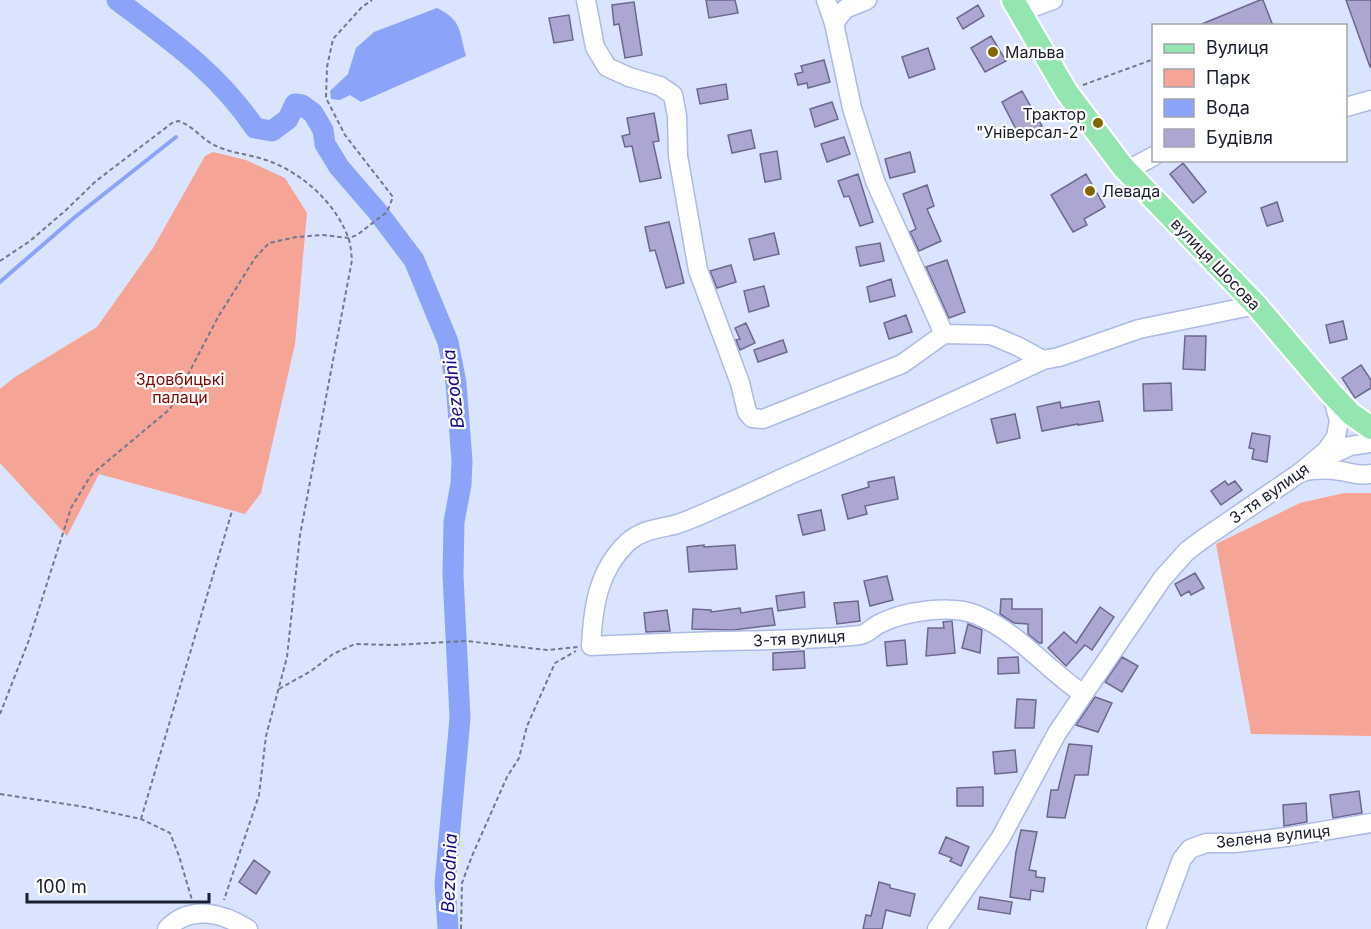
<svg xmlns="http://www.w3.org/2000/svg" width="1371" height="929" viewBox="0 0 1371 929" font-family="Inter,sans-serif">
	<rect width="100%" height="100%" fill="#dbe4fe"/>
	<path fill="#f5a496" d="M 213,152 L 246,160 L 285,178 L 307,213 L 295,344 L 261,493 L 245,514 L 99,474 L 67,536 L 0,463 L 0,389 L 15,377 L 97,327 L 153,248 L 205,156 Z
		M 1344,493 L 1371,493 L 1371,736 L 1251,734 L 1216,544 L 1300,503 Z"/>
	<path fill="#8ba4fa" d="M 437,8 C 462,20 459,31 466,56 L 361,102 L 350,95 L 340,100 L 331,99 L 330,91 L 348,74 L 356,48 L 374,32 Z"/>
	<g fill="none" stroke-linecap="round" stroke-linejoin="round">
		<path stroke="#8ba4fa" stroke-width="4" d="M 0,282 L 75,217 L 176,137"/>
		<path stroke="#8ba4fa" stroke-width="21" d="M 117,0 C 170,40 217,72 255,128 L 272,131 L 288,119 L 295,104 L 302,105 L 313,113 L 323,130 L 325,144 L 339,167 L 377,211 L 414,260 L 448,342 L 456,383 L 462,461 L 461,484 L 454,522 L 453,575 L 460,718 L 445,884 L 448,929"/>
	</g>
	<path fill="#aca6d2" stroke="#6d678f" stroke-width="1.5" d="M 706,0 L 735,0 L 738,13 L 709,18 Z
		M 1260,0 L 1263,0 L 1273,26 L 1197,26 Z
		M 1346,0 L 1371,0 L 1371,66 L 1370,67 Z
		M 634,2 L 642,55 L 625,58 L 619,24 L 614,25 L 612,5 Z
		M 978,5 L 984,16 L 963,29 L 957,18 Z
		M 569,15 L 573,40 L 554,43 L 549,18 Z
		M 991,36 L 1006,61 L 985,72 L 971,48 Z
		M 928,48 L 935,69 L 909,78 L 902,57 Z
		M 824,60 L 830,82 L 808,88 L 807,83 L 798,85 L 795,74 L 803,72 L 801,66 Z
		M 726,84 L 728,99 L 700,104 L 697,89 Z
		M 1022,91 L 1042,126 L 1021,139 L 1002,102 Z
		M 832,102 L 838,119 L 815,127 L 810,109 Z
		M 654,113 L 659,141 L 653,142 L 661,178 L 640,182 L 632,146 L 625,147 L 622,136 L 630,134 L 627,118 Z
		M 751,130 L 755,148 L 732,153 L 728,135 Z
		M 844,137 L 850,154 L 827,162 L 821,144 Z
		M 777,151 L 781,179 L 765,182 L 760,154 Z
		M 910,152 L 915,172 L 890,178 L 885,159 Z
		M 1183,163 L 1206,192 L 1193,203 L 1170,174 Z
		M 858,174 L 873,222 L 860,226 L 849,196 L 844,197 L 838,181 Z
		M 1086,174 L 1105,207 L 1084,219 L 1087,225 L 1073,232 L 1051,195 Z
		M 927,185 L 934,206 L 927,209 L 941,241 L 919,251 L 910,232 L 916,229 L 903,194 Z
		M 1277,202 L 1283,221 L 1267,226 L 1261,208 Z
		M 669,222 L 684,283 L 666,288 L 655,250 L 650,251 L 645,227 Z
		M 774,233 L 779,254 L 754,260 L 749,239 Z
		M 880,243 L 884,261 L 860,266 L 856,247 Z
		M 947,260 L 965,312 L 949,318 L 926,267 Z
		M 731,265 L 736,282 L 717,288 L 710,271 Z
		M 891,279 L 895,296 L 870,302 L 867,287 Z
		M 764,286 L 769,306 L 749,312 L 744,291 Z
		M 906,315 L 912,332 L 889,339 L 884,323 Z
		M 1343,321 L 1347,339 L 1330,343 L 1326,325 Z
		M 746,323 L 755,343 L 740,350 L 736,340 L 740,339 L 735,328 Z
		M 1185,336 L 1206,336 L 1205,370 L 1183,369 Z
		M 783,340 L 787,352 L 758,362 L 754,350 Z
		M 1361,365 L 1371,380 L 1371,388 L 1355,398 L 1342,378 Z
		M 1171,383 L 1172,410 L 1144,411 L 1143,384 Z
		M 1099,401 L 1103,421 L 1078,425 L 1078,424 L 1042,431 L 1037,407 L 1060,402 L 1061,408 Z
		M 1015,414 L 1020,438 L 997,443 L 991,419 Z
		M 1252,433 L 1270,436 L 1267,462 L 1252,459 L 1254,449 L 1249,448 Z
		M 894,477 L 898,499 L 865,506 L 867,514 L 848,519 L 842,495 L 869,487 L 868,482 Z
		M 1225,481 L 1228,485 L 1235,481 L 1242,490 L 1221,505 L 1211,491 Z
		M 821,510 L 825,530 L 803,535 L 798,515 Z
		M 704,545 L 704,547 L 735,545 L 737,569 L 689,572 L 687,547 Z
		M 1195,573 L 1204,588 L 1191,595 L 1189,591 L 1181,596 L 1175,584 Z
		M 887,576 L 893,600 L 870,606 L 864,581 Z
		M 804,592 L 805,607 L 778,611 L 776,596 Z
		M 1001,599 L 1012,599 L 1012,609 L 1042,609 L 1042,643 L 1039,643 L 1028,634 L 1028,624 L 1014,623 L 1000,614 Z
		M 858,601 L 860,621 L 837,624 L 834,603 Z
		M 1100,607 L 1114,617 L 1092,650 L 1085,645 L 1066,666 L 1048,648 L 1064,632 L 1076,643 Z
		M 740,608 L 741,613 L 772,608 L 775,625 L 733,630 L 692,629 L 693,609 L 711,610 L 711,612 Z
		M 667,610 L 670,631 L 646,632 L 644,613 Z
		M 952,621 L 955,653 L 926,656 L 928,628 L 944,628 L 943,622 Z
		M 968,624 L 982,630 L 980,653 L 962,648 Z
		M 905,640 L 907,664 L 887,666 L 885,642 Z
		M 804,651 L 805,668 L 773,670 L 773,653 Z
		M 1018,657 L 1019,673 L 998,674 L 998,658 Z
		M 1122,657 L 1138,666 L 1122,692 L 1105,682 Z
		M 1095,697 L 1112,703 L 1098,732 L 1076,725 Z
		M 1017,699 L 1036,700 L 1034,728 L 1015,728 Z
		M 1069,744 L 1092,746 L 1088,775 L 1075,775 L 1065,818 L 1047,817 L 1051,790 L 1058,790 Z
		M 1015,750 L 1017,772 L 995,774 L 993,752 Z
		M 983,787 L 983,806 L 957,806 L 957,788 Z
		M 1359,791 L 1362,813 L 1333,818 L 1330,795 Z
		M 1306,803 L 1307,822 L 1284,826 L 1283,805 Z
		M 1021,830 L 1037,832 L 1029,870 L 1036,871 L 1036,877 L 1045,878 L 1043,892 L 1031,890 L 1030,900 L 1010,897 L 1016,852 Z
		M 946,837 L 969,847 L 961,866 L 950,861 L 952,858 L 939,853 Z
		M 254,860 L 270,872 L 256,894 L 239,882 Z
		M 879,882 L 890,885 L 890,888 L 915,894 L 910,916 L 886,910 L 882,929 L 863,929 L 866,915 L 871,916 Z
		M 980,897 L 1012,902 L 1010,914 L 978,909 Z"/>
	<g fill="none" stroke-linecap="round" stroke-linejoin="round">
		<defs>
			<path id="minor" d="M 586,0 L 595,47 L 607,67 L 629,77 L 660,86 L 673,95 L 677,116 L 678,156 L 698,270 L 740,383 L 747,412 L 752,418 L 763,419 L 902,364 L 944,334 L 991,335 L 1017,346 L 1043,360 L 1059,357 L 1139,329 L 1256,305
				M 826,0 L 834,23 L 852,108 L 875,181 L 944,334
				M 1020,12 L 1053,0
				M 834,23 L 845,9 L 867,0
				M 1346,107 L 1371,100
				M 1126,171 L 1154,156
				M 1043,360 C 958,400 873,438 787,476 C 763,487 740,498 716,508 C 703,514 688,521 674,525 C 656,529 642,530 628,542 C 598,570 593,607 591,646 C 635,644 679,642 723,641 C 768,640 815,640 860,635 C 867,634 873,627 879,624 C 904,611 951,604 977,615 C 1019,633 1046,669 1083,694
				M 1322,459 L 1350,446 L 1371,443
				M 1301,472 C 1314,469 1328,469 1341,471 C 1352,473 1360,476 1371,474
				M 167,929 C 190,904 223,913 248,929
				M 937,929 L 1000,839 L 1057,733 L 1162,579 L 1187,551 L 1203,539 L 1301,472 L 1326,451 L 1336,437 L 1339,421 L 1332,395
				M 1156,929 L 1182,859 L 1190,849 L 1206,843 L 1235,843 L 1287,837 L 1371,823"/>
			<path id="major" d="M 1013,0 L 1066,91 L 1123,167 L 1256,305 L 1331,393 L 1351,414 L 1371,428"/>
		</defs>
		<use href="#minor" stroke="#acbae5" stroke-width="21"/>
		<use href="#major" stroke="#fff" stroke-width="26"/>
		<path stroke="#72788d" stroke-width="2" stroke-dasharray="4.5 3" stroke-linecap="butt" d="M 1083,85 L 1154,59
			M 0,261 L 30,241 L 66,210 L 96,181 L 172,123 L 178,121 C 192,125 200,137 212,144 C 228,153 249,154 266,160 C 301,172 335,202 348,237 C 351,244 351,253 352,260 L 300,535 L 287,657 L 266,736 L 259,795 L 224,900
			M 279,689 L 311,671 L 333,654 L 355,644 L 393,645 L 466,641 L 547,650 L 578,647
			M 0,714 L 29,640 L 71,508 L 91,475 L 170,409 L 218,317 L 255,258 L 269,243 L 296,237 L 323,235 L 349,238 L 357,235 L 387,212 L 393,197 L 345,135 L 326,98 L 327,67 L 333,39 L 362,7 L 372,0
			M 0,794 L 85,807 L 141,819 L 170,833 L 179,856 L 192,900
			M 141,819 L 232,511
			M 461,929 L 462,883 L 472,856 L 507,777 L 519,758 L 527,726 L 555,663 L 576,651"/>
		<use href="#minor" stroke="#fff" stroke-width="18"/>
		<use href="#major" stroke="#93e6af" stroke-width="22"/>
	</g>
	<g fill="#826700" stroke="#fff" stroke-width="2">
		<circle cx="993" cy="52" r="6"/>
		<circle cx="1098" cy="123" r="6"/>
		<circle cx="1090" cy="191" r="6"/>
	</g>
	<g text-anchor="middle" dominant-baseline="central" stroke-width="4.5" stroke-linejoin="round" paint-order="stroke">
		<g font-size="16" fill="#1a1f2f" stroke="#fff" text-anchor="start">
			<text x="1005" y="52">Мальва</text>
			<text x="1086" y="114" text-anchor="end">Трактор<tspan x="1086" dy="18">"Універсал-2"</tspan></text>
			<text x="1102" y="191">Левада</text>
		</g>
		<g font-size="16" fill="#1a1f2f" stroke="#fff">
			<text transform="translate(1216 264) rotate(46)">вулиця Шосова</text>
			<text transform="translate(1269 493) rotate(-35)">3-тя вулиця</text>
			<text transform="translate(799 638) rotate(-3)">3-тя вулиця</text>
			<text transform="translate(1273 836) rotate(-6)">Зелена вулиця</text>
		</g>
		<g font-size="16" fill="#800700" stroke="#fff">
			<text x="180" y="379">Здовбицькі<tspan x="180" dy="18">палаци</tspan></text>
		</g>
		<g font-size="18" font-style="italic" fill="#17088b" stroke="#fff">
			<text transform="translate(453 389) rotate(-97)">Bezodnia</text>
			<text transform="translate(449 873) rotate(-88)">Bezodnia</text>
		</g>
	</g>
	<rect x="1152" y="24" width="195" height="138" fill="#ffffff" stroke="#a3a5ac" stroke-width="1.5"/>
	<rect x="1164" y="44" width="30" height="9" fill="#93e6af" stroke="#a3a5ac" stroke-width="1.5"/>
	<text x="1206" y="54" font-size="18" fill="#1a1f2f">Вулиця</text>
	<rect x="1164" y="69" width="30" height="18" fill="#f5a496" stroke="#a3a5ac" stroke-width="1.5"/>
	<text x="1206" y="84" font-size="18" fill="#1a1f2f">Парк</text>
	<rect x="1164" y="99" width="30" height="18" fill="#8ba4fa" stroke="#a3a5ac" stroke-width="1.5"/>
	<text x="1206" y="114" font-size="18" fill="#1a1f2f">Вода</text>
	<rect x="1164" y="129" width="30" height="18" fill="#aca6d2" stroke="#a3a5ac" stroke-width="1.5"/>
	<text x="1206" y="144" font-size="18" fill="#1a1f2f">Будівля</text>
	<path d="M27 893v9h182v-9" fill="none" stroke="#1a1f2f" stroke-width="3"/>
	<text x="36" y="893" font-size="18" fill="#1a1f2f" stroke="#ffffff" stroke-width="4.5" paint-order="stroke">100 m</text>
</svg>
